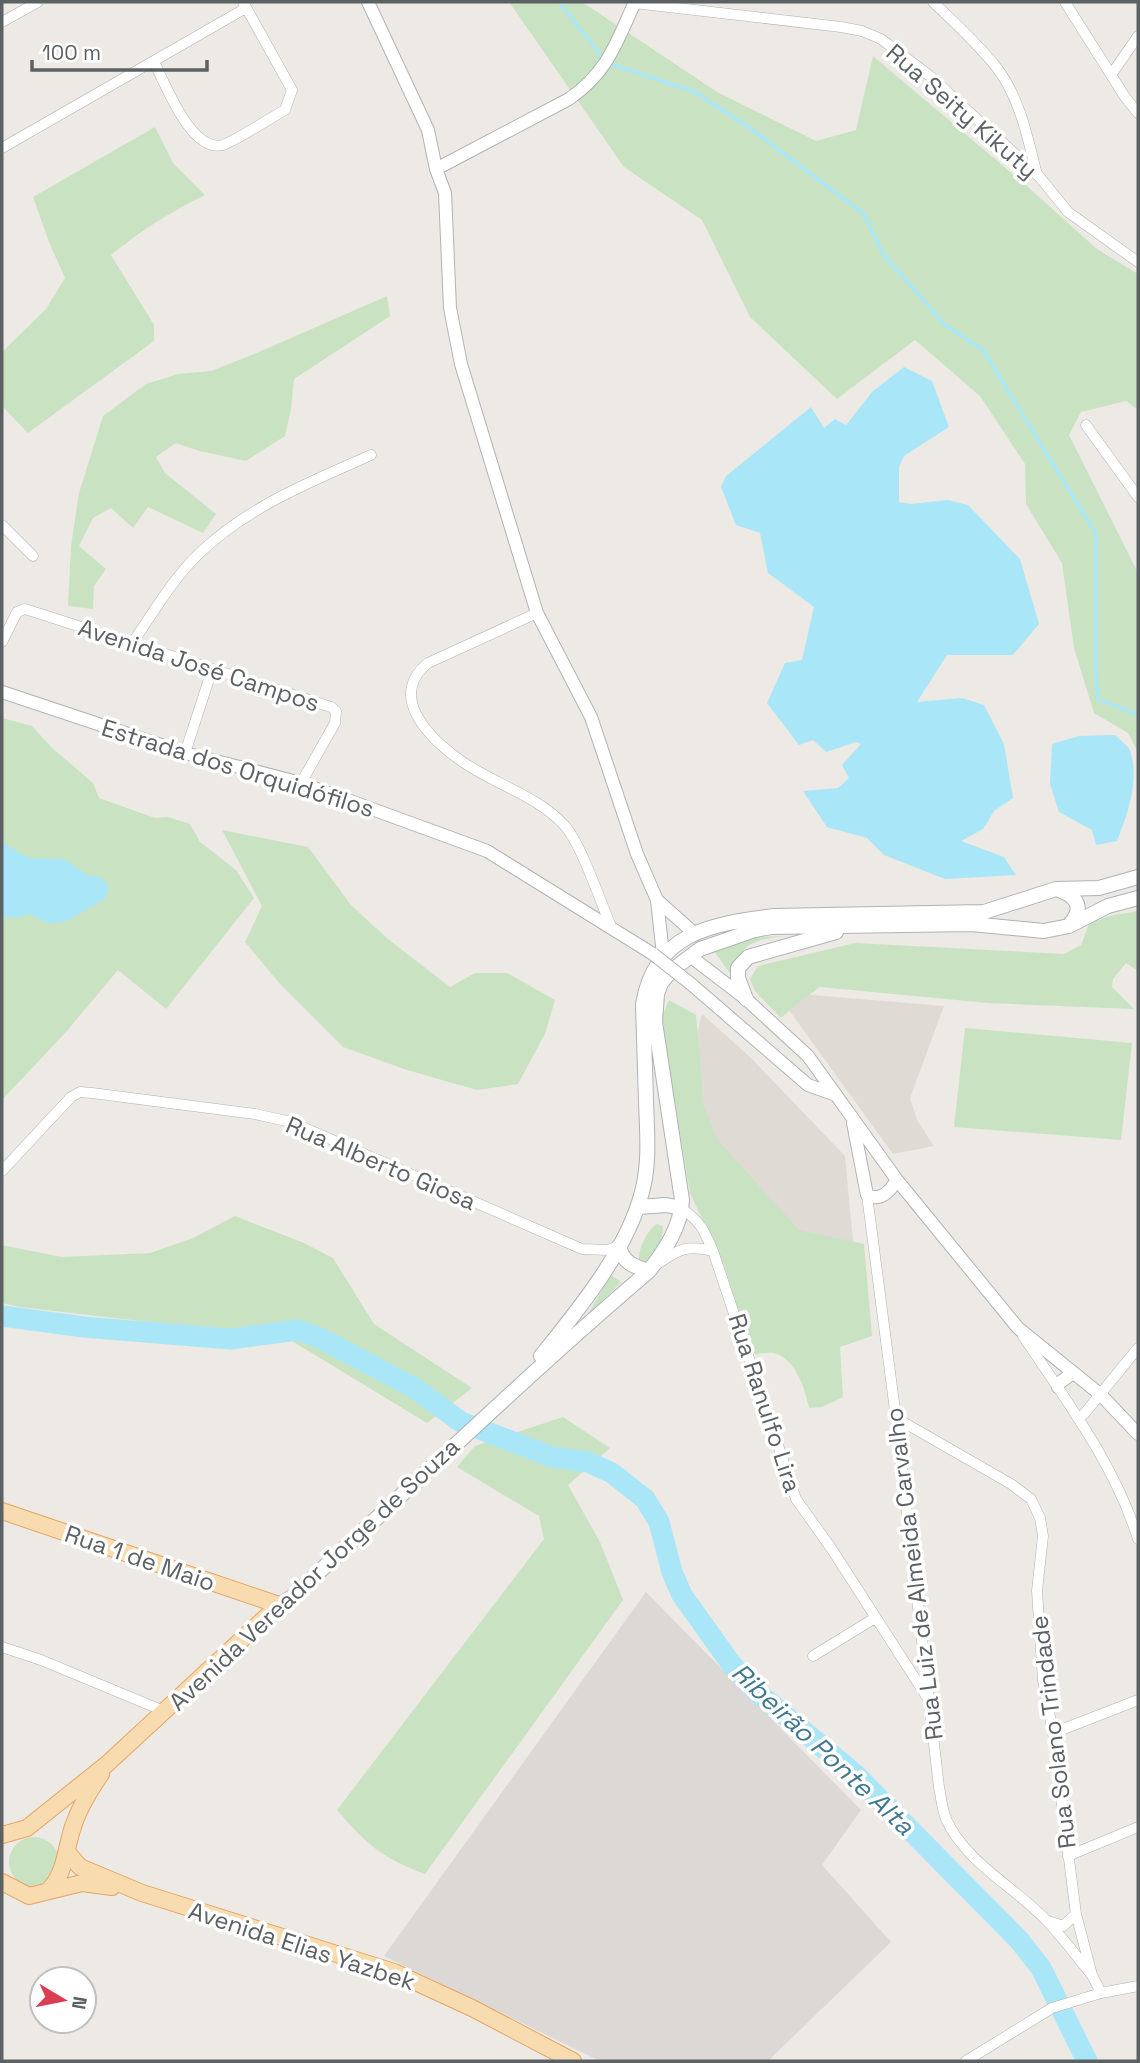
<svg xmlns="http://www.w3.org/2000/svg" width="1140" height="2063" viewBox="0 0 1140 2063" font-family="'Space Grotesk',sans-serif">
	<rect width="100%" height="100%" fill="#ede9e4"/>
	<path fill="#dcd8d6" d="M 646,1592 L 861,1810 L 822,1865 L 891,1942 L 768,2061 L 600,2061 L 384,1956 Z"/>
	<path fill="#e0dad5" d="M 776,992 L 944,1006 L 910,1098 L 917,1120 L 934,1146 L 893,1154 Z
		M 702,1014 L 750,1057 L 845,1156 L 857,1285 L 746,1196 L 686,1082 Z"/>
	<path fill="#c9e3c2" d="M 509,2 L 582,2 L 717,92 L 816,141 L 856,130 L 873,56 L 1021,181 L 1097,249 L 1138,274 L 1138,410 L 1126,401 L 1081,412 L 1069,435 L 1137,571 L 1138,752 L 1128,733 L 1094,713 L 1074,648 L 1062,563 L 1026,504 L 1025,464 L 980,396 L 915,340 L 837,399 L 750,317 L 702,220 L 624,167 Z
		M 155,127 L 173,163 L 205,195 C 170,212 140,231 111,255 L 154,325 L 154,341 L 28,433 L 2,406 L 2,352 L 46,309 L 65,278 L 49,242 L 33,197 Z
		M 387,296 L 390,316 L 294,379 L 291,409 L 285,436 L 246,461 L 199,451 L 176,443 L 156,457 L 165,473 L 216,514 L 203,533 L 148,507 L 133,528 L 111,508 L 93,518 L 79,546 L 106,569 L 94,586 L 93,609 L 68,606 L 71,546 L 79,493 L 103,416 L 146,384 L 178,374 L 211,371 L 259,352 Z
		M 2,718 L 32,726 L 51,747 L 93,783 L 99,798 L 155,818 L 168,817 L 190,824 L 200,842 L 236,870 L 254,898 L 166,1009 L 118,970 L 66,1032 L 2,1100 Z
		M 222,830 L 308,847 L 351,905 L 388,939 L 450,987 L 475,973 L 507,973 L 555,1000 L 545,1034 L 518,1084 L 477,1090 L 407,1070 L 343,1047 L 280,984 L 245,942 L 262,906 Z
		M 1138,911 L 1138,971 L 1126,963 L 1113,979 L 1112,987 L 1134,1009 L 988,1003 L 820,987 L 798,1003 L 781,1018 L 755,991 L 750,979 L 758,966 L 855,943 L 1064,954 L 1081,945 L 1089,924 L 1109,916 Z
		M 793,936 C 761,938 739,939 732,976 L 714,951 L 757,937 Z
		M 669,1000 L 696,1015 L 704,1106 L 717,1139 L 799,1230 L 864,1244 L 872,1336 L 840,1347 L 843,1397 L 822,1407 L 809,1408 C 805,1389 796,1359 774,1353 C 768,1352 758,1354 752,1354 L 724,1265 L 690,1193 L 661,1020 Z
		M 965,1028 L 1132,1043 L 1121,1140 L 954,1127 Z
		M 235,1216 L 304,1243 L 333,1258 L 374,1324 L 472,1388 L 427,1423 L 287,1338 L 20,1307 L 2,1303 L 2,1245 L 62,1257 L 150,1253 L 193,1238 Z
		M 657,1224 L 663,1226 C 663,1241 656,1257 643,1266 L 639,1265 C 637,1251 646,1231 657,1224 Z
		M 611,1275 L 621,1282 L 585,1319 Z
		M 563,1417 L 610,1448 L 568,1485 L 600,1542 L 623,1600 L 425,1874 C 383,1859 365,1843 337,1810 L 544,1539 L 539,1516 L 457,1467 L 475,1446 Z
		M9 1862a25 25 0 1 1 50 0a25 25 0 1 1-50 0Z"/>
	<path fill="#a9e7f8" d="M 904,367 L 932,381 L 949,427 L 904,456 L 899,467 L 899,502 L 911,504 L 948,500 L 968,505 L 1020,559 L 1039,624 L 1013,655 L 947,655 L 917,702 L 962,698 L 984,705 L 1004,744 L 1013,798 L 994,811 L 983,829 L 961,841 L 1004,857 L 1016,875 L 945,879 L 884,855 L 867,838 L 827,827 L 803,791 L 838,788 L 849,778 L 842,765 L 861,744 L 856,742 L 826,752 L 813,740 L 799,745 L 767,703 L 785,663 L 802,660 L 814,607 L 768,573 L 760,533 L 736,525 L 721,487 L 726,476 L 811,407 L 824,428 L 835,419 L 846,425 L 873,391 Z
		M 1115,735 C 1119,739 1127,745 1130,750 C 1140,779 1128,813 1117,841 L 1096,845 L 1092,830 L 1059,812 L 1050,784 L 1052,744 L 1079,736 Z
		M 2,842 L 21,854 L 31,858 L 64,859 L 87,875 L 100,877 L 109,886 L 106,898 L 69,920 L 50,924 L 29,914 L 17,918 L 2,917 Z"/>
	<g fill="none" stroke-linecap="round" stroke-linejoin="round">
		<path stroke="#a9e7f8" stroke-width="3.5" d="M 559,2 L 603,58
			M 608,63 L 695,92 L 747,126 L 864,214 L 884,255 L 944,324 L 983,350 L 1096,534 L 1096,672 L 1098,699 L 1138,715"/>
		<path stroke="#a9e7f8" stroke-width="21" d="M 2,1316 L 84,1327 L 230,1339 L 298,1330 L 320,1338 L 416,1389 L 461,1422 L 552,1457 L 588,1462 L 612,1473 L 645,1499 L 659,1522 L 672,1572 L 682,1595 L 732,1665 L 758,1693 L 856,1775 L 1019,1940 L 1041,1968 L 1087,2061"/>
		<defs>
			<path id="minor" d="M 933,2 C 955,23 978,44 997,68 C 1020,98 1028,139 1037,175
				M 1065,2 L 1125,97 L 1138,113
				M 634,3 L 841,27 L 862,31 L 881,39 L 930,76 L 1038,175 L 1068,212 L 1138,262
				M 2,22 L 38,2
				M 154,62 C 166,85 191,153 223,145 C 237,140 270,118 285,110 L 292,90 L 243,2
				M 1111,75 L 1138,36
				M 2,148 L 246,8
				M 1086,425 L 1138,497
				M 2,525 L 33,556
				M 537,613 L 428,663 C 387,696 429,738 460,760 C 493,784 537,795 565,826 C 582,846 601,903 612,929
				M 2,642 L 17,612 L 25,609 L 331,707 L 336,711 L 335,723 L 301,783
				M 133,642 C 155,610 175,575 204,549 C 252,505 312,481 371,455
				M 185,753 L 212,670
				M 2,1171 L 71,1097 L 80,1092 L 92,1093 L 255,1114 L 291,1122 L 582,1249 L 608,1250 L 619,1246
				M 867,1195 L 896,1418 L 939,1787 C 941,1797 942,1809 946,1819 C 966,1863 1015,1887 1047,1921 C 1063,1938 1077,1957 1092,1975
				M 681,1208 C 701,1222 704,1230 713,1251 L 796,1499 L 831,1548 L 927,1697
				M 659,1263 C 680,1248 689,1245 713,1251
				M 1023,1336 C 1066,1400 1115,1465 1138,1539
				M 1084,1414 L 1138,1348
				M 896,1418 L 1011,1484 L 1031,1499 L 1040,1518 L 1043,1536 L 1037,1591 L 1043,1680 L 1053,1733 L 1076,1914 L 1092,1975 L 1101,1993
				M 2,1647 L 41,1660 L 164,1711
				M 813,1656 L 875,1618
				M 1053,1733 L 1138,1700
				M 1068,1856 L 1138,1827
				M 1048,1921 L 1063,1926 L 1076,1914
				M 966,2061 L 1052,2008 L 1101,1993 L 1138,1986"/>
			<path id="tertiary" d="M 368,2 L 428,130 L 436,169 L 445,193 L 450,308 L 461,364 L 537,613 L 591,717 L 637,854 L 657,900 L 663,955
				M 436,169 L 569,99 C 608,72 616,43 635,2
				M 2,692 L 185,753 L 301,783 L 487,851 L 653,954
				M 657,900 L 695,934
				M 690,956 L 746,999 L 808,1056 L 897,1180 L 1018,1328 L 1101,1395 L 1138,1434
				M 691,984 L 808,1085 L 836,1095
				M 853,1123 L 867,1195 C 881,1202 890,1191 897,1180
				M 1058,1387 L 1059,1383 L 1073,1373"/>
			<path id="secondary" d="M 1059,890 C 1078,897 1084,908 1070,924
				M 746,999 L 738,978 L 738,968 L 748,957 L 836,932
				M 638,1207 L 666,1205 L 681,1208
				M 619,1246 C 622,1262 634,1267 649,1271
				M 541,1356 C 578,1310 627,1251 642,1192 C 650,1163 647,1131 646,1101 C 645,1069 644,1037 643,1004 C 655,932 712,924 774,916 L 984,912 L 1056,889 L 1099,888 L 1138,877
				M 279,1605 L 292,1597 C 411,1487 526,1376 649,1271 C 665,1250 681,1227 682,1200 L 655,1022 L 657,994 L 661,983 L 671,971 L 700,949 L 755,930 L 771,927 L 971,924 L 1044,931 L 1069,926 L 1108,906 L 1138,898"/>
			<path id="primary" d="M 2,1511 L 279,1605 L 107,1764 L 27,1828 L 2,1835
				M 68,1853 L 80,1867 L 142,1893 L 394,1972 L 472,2008 L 573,2061
				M 2,1882 L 29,1896 L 82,1883 L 112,1887
				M 48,1891 C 67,1872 65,1847 74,1824 C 80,1806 90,1790 101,1774"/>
		</defs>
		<use href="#minor" stroke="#afb3b5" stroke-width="11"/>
		<use href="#tertiary" stroke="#afb3b5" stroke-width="14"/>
		<use href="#secondary" stroke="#aeb3b6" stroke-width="16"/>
		<use href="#primary" stroke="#e5a465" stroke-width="18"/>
		<use href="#minor" stroke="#fff" stroke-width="10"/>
		<use href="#tertiary" stroke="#fff" stroke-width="12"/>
		<use href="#secondary" stroke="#fff" stroke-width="14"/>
		<use href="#primary" stroke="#f8dbae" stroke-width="16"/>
		<defs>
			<path id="tertiary-bridge" d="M 653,954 L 691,984"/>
		</defs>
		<use href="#tertiary-bridge" stroke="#afb3b5" stroke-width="14" stroke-linecap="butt"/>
		<use href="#tertiary-bridge" stroke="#fff" stroke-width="12"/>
	</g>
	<g text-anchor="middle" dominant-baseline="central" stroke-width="7" stroke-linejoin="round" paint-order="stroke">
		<g font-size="24" fill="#5c6163" stroke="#fff">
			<text transform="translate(962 111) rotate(41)">Rua Seity Kikuty</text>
			<text transform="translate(199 665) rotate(18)">Avenida José Campos</text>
			<text transform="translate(238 768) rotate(17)">Estrada dos Orquidófilos</text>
			<text transform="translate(381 1163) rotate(23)">Rua Alberto Giosa</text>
			<text transform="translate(765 1403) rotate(72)">Rua Ranulfo Lira</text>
			<text transform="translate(140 1558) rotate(19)">Rua 1 de Maio</text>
			<text transform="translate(314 1574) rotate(-43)">Avenida Vereador Jorge de Souza</text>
			<text transform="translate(914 1574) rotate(-97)">Rua Luiz de Almeida Carvalho</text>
			<text transform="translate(1053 1732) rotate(-97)">Rua Solano Trindade</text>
			<text transform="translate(302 1946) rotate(18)">Avenida Elias Yazbek</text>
		</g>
		<g font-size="26" font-style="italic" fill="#3f788f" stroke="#fff">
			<text transform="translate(823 1749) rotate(43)">Ribeirão Ponte Alta</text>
		</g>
	</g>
	<rect width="1140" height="2063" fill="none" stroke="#5c6163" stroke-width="7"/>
	<g transform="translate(63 2000) rotate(100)"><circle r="33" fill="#ffffff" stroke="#bec0c1" stroke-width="2"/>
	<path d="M0-5L12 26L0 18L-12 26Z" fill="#da3d54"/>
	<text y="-10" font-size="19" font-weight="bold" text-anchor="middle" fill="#5c6163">N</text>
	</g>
	<path d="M32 60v10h175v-10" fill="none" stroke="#5c6163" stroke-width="3.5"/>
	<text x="42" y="60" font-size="21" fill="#5c6163" stroke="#ffffff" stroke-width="5" paint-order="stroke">100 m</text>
</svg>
